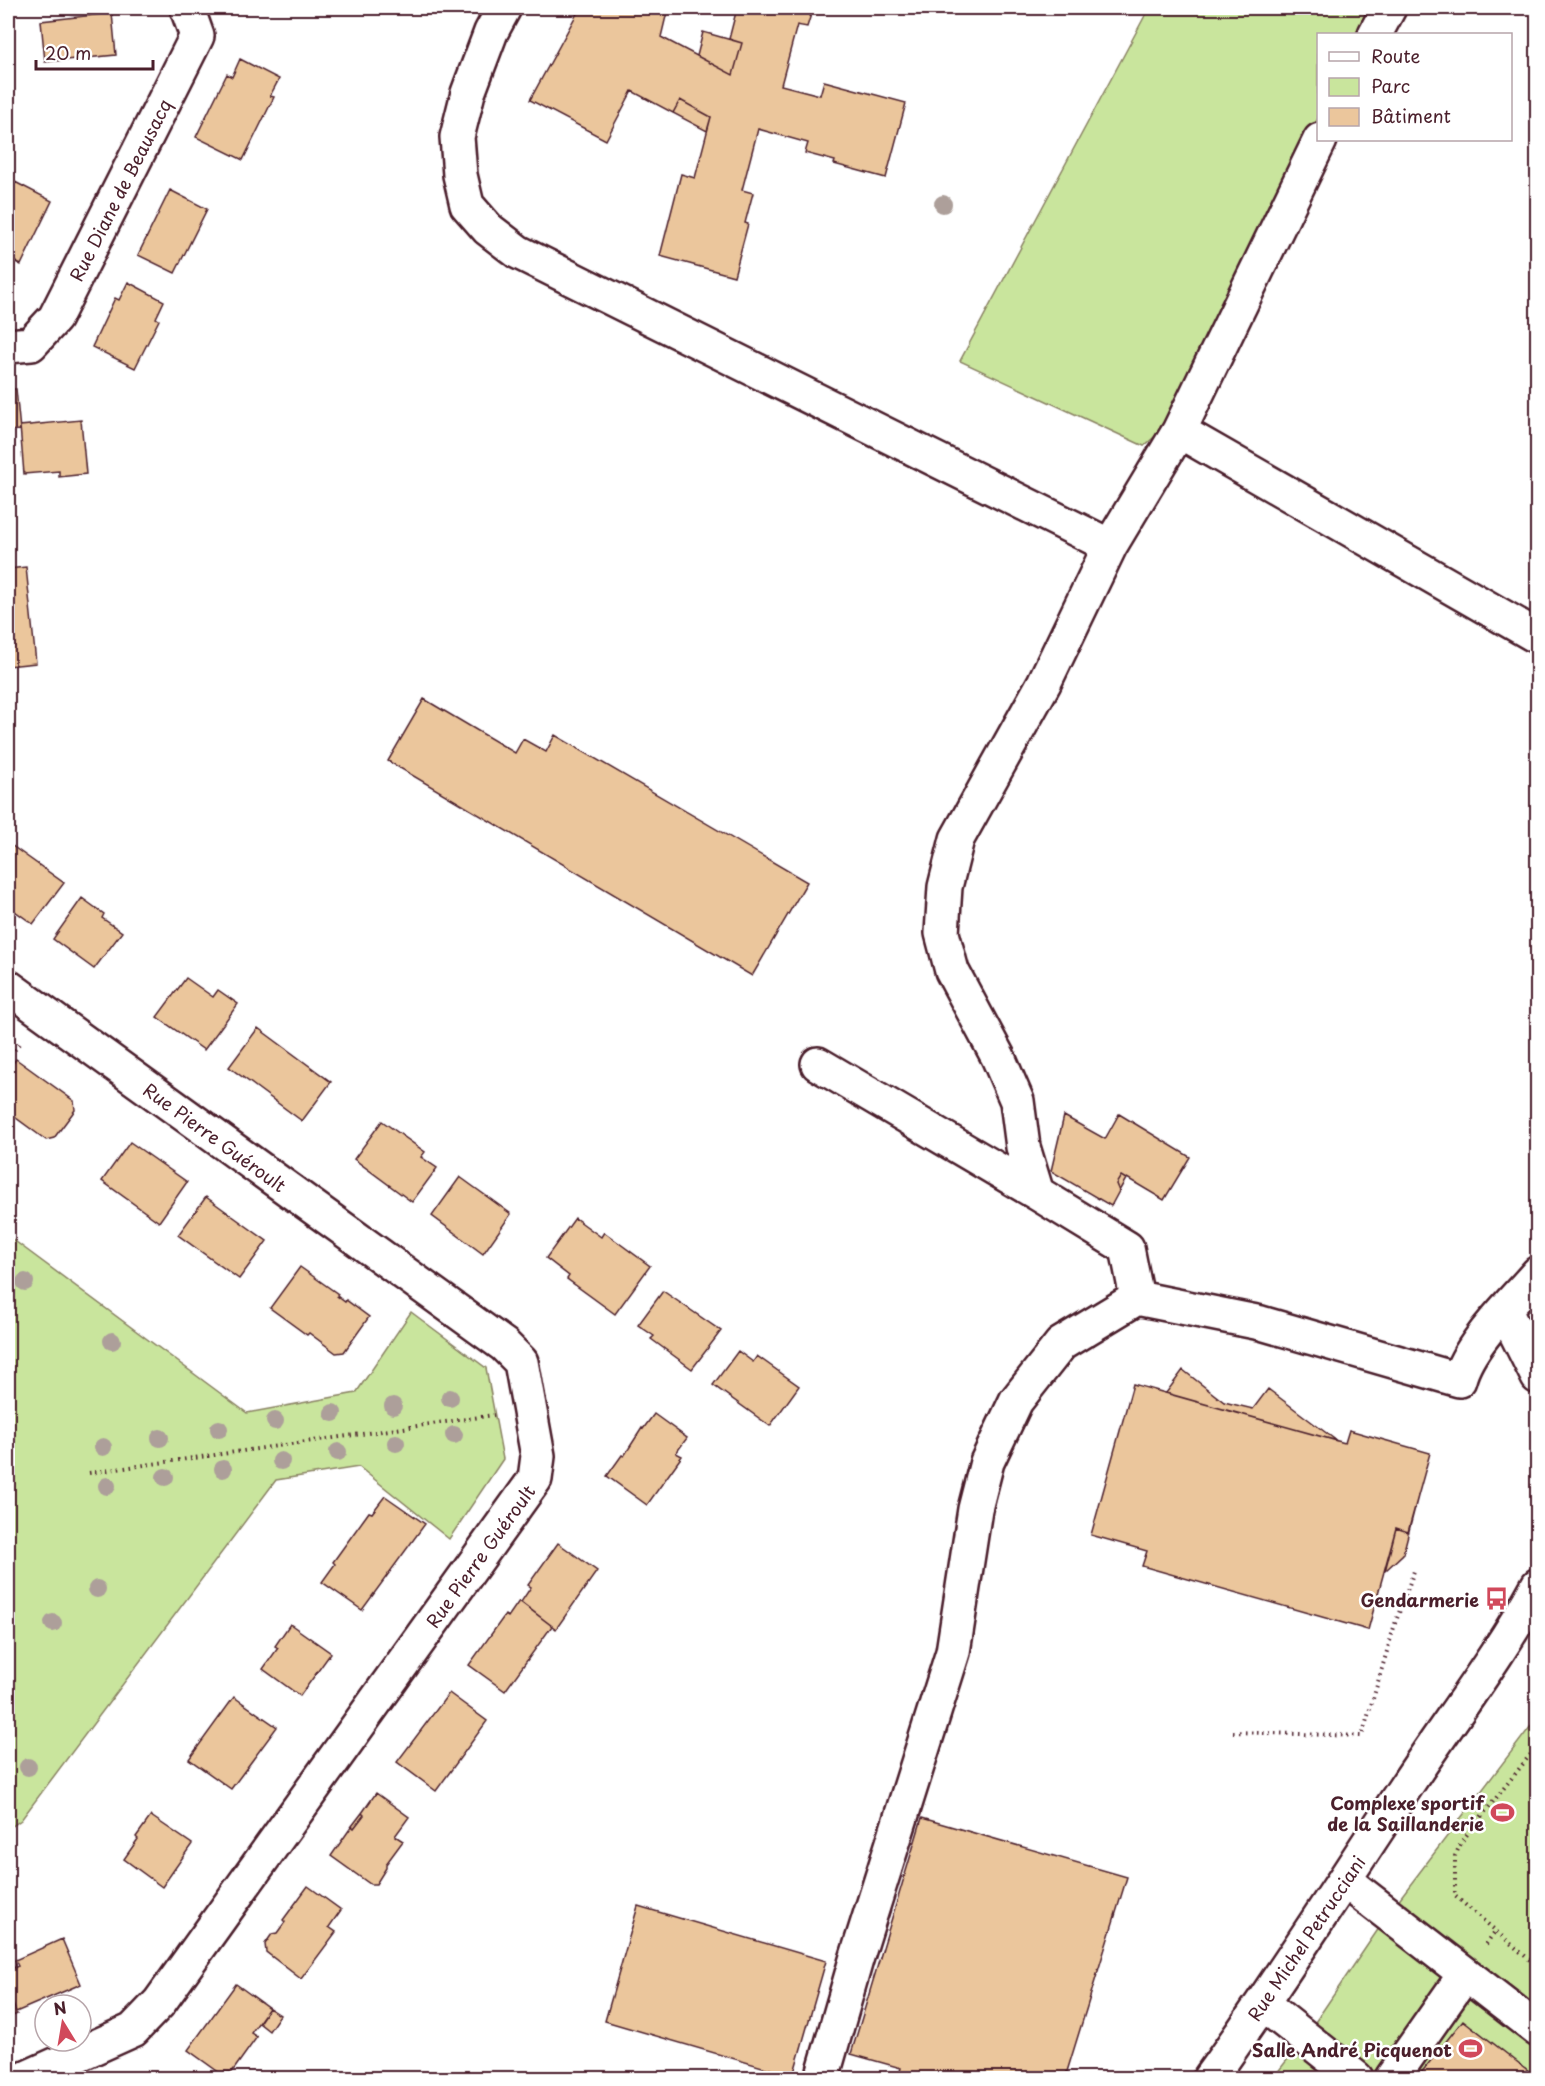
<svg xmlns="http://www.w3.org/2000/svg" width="1545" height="2086" viewBox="0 0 1545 2086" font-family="'Playpen Sans',sans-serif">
	<rect width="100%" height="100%" fill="#fff"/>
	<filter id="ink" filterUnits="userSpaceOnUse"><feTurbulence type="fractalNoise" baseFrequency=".0167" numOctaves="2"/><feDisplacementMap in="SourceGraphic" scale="12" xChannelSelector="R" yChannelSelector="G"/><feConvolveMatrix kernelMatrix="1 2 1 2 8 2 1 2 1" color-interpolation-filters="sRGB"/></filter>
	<g filter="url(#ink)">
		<path fill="#c9e59d" stroke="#8a8264" stroke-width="1.5" d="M 1154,8 L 1374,8 L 1361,34 L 1318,34 L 1318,118 L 1161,431 L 1144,446 L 960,361 L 1148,10 Z
			M 8,1236 L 247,1413 L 356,1393 L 411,1312 L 486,1368 L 503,1459 L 449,1539 L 359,1467 L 276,1480 L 21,1820 L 8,1829 Z
			M 1537,1718 L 1537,2078 L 1273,2078 L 1305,2037 L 1394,1906 Z"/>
		<path fill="#ebc69c" stroke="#4a1f2b" stroke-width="1.5" d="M 580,8 L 668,8 L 661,37 L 733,75 L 742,43 L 729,39 L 737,8 L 813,8 L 807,27 L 797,25 L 781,85 L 820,95 L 824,81 L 906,103 L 886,178 L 834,164 L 835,161 L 805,153 L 808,143 L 758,129 L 742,190 L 753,193 L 745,223 L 748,224 L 734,276 L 660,256 L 681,174 L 695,178 L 711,117 L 680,100 L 673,113 L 632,91 L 606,140 L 530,100 Z
			M 112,13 L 116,55 L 45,62 L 41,21 Z
			M 8,22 L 12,64 L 8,65 Z
			M 703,32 L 742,43 L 733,75 L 697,56 Z
			M 240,59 L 279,79 L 270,96 L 274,97 L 243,160 L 196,137 L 227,74 L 232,77 Z
			M 680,100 L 711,117 L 707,131 L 673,113 Z
			M 15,182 L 52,201 L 21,265 L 8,258 L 8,197 Z
			M 170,190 L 207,209 L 175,273 L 138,255 Z
			M 128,282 L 164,301 L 156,318 L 159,320 L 135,368 L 92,347 L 115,298 L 119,300 Z
			M 8,389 L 16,389 L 20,430 L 8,431 Z
			M 81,420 L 86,474 L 59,477 L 59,471 L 24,474 L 20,426 Z
			M 26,567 L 36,663 L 8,666 L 8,569 Z
			M 424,699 L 515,753 L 523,739 L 546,752 L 555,735 L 807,882 L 752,976 L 388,761 Z
			M 8,843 L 64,883 L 33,924 L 8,906 Z
			M 82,898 L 104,914 L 102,918 L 122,932 L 94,969 L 53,939 Z
			M 186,978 L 213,997 L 218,990 L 238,1004 L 204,1050 L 157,1017 Z
			M 258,1028 L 331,1082 L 302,1121 L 229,1067 Z
			M 16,1059 L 74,1101 L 75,1110 L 54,1138 L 46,1140 L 8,1112 L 8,1070 Z
			M 1119,1114 L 1190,1157 L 1164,1200 L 1127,1178 L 1126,1179 L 1121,1176 L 1116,1184 L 1119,1191 L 1111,1206 L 1051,1171 L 1064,1116 L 1105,1139 Z
			M 382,1121 L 425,1152 L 421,1157 L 437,1168 L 412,1202 L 354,1159 Z
			M 130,1142 L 187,1182 L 159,1222 L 102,1181 Z
			M 1121,1176 L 1126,1179 L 1119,1191 L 1116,1184 Z
			M 460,1177 L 511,1214 L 483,1254 L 432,1216 Z
			M 206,1197 L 267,1241 L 239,1279 L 178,1235 Z
			M 575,1218 L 601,1237 L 604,1232 L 650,1266 L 615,1314 L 567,1279 L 569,1276 L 546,1258 Z
			M 300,1267 L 338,1294 L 337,1296 L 345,1302 L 346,1300 L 369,1317 L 344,1352 L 336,1353 L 309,1333 L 307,1335 L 270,1308 Z
			M 663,1291 L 721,1331 L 692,1369 L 651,1339 L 654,1336 L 638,1325 Z
			M 738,1351 L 753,1362 L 757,1356 L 799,1386 L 770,1426 L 713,1385 Z
			M 1183,1370 L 1224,1402 L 1253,1409 L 1268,1389 L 1337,1441 L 1166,1393 Z
			M 1133,1384 L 1345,1443 L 1349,1430 L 1430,1453 L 1408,1532 L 1396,1528 L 1368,1630 L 1142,1566 L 1147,1551 L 1091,1535 Z
			M 654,1414 L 687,1438 L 676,1453 L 682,1456 L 647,1505 L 607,1476 L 622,1455 L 624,1456 L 642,1428 L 643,1429 Z
			M 385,1496 L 425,1524 L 362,1610 L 322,1582 L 335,1564 L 333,1562 L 369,1512 L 372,1513 Z
			M 1418,1496 L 1403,1554 L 1385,1571 L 1396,1528 L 1408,1532 Z
			M 558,1543 L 597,1571 L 556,1629 L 521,1602 L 531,1587 L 528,1585 Z
			M 519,1601 L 552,1626 L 505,1691 L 469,1665 L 505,1615 L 508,1617 Z
			M 290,1624 L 331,1653 L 300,1696 L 263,1669 L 278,1648 L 275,1646 Z
			M 449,1693 L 487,1721 L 436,1791 L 397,1762 Z
			M 234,1697 L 277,1727 L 231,1789 L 189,1759 Z
			M 376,1793 L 409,1817 L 395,1836 L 403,1841 L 386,1864 L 386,1868 L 376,1884 L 370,1884 L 331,1856 L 352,1826 L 354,1828 L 364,1815 L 362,1813 Z
			M 362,1813 L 364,1815 L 354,1828 L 352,1826 Z
			M 151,1816 L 192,1844 L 162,1887 L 124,1859 L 138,1839 L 136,1837 Z
			M 922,1818 L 1127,1877 L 1065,2078 L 898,2078 L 901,2068 L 851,2054 Z
			M 308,1886 L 341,1910 L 329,1927 L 336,1932 L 301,1979 L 266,1952 L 265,1944 L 272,1934 L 277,1933 L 285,1922 L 283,1920 Z
			M 638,1906 L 826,1961 L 793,2076 L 605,2021 Z
			M 62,1939 L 81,1984 L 16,2012 L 8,1992 L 8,1970 L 18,1966 L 15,1960 Z
			M 236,1984 L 269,2008 L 251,2033 L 257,2037 L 232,2072 L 220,2073 L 188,2050 Z
			M 8,1992 L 17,2014 L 8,2018 Z
			M 269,2008 L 280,2015 L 269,2031 L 259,2023 Z
			M 1463,2020 L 1538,2078 L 1417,2078 Z"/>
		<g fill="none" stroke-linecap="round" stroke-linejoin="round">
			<defs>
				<path id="minor" d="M 504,8 L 491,32 L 468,93 L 457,137 L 460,175 L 467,205 L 488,229 L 518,252 L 1110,546
					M 1375,34 L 1389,8
					M 1320,140 L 1179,431 L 1538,637
					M 8,346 L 31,344 L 55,318 L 197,36 L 187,8
					M 8,987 L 504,1345 L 521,1362 L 538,1456 L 535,1479 L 159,2003 L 133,2030 L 26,2078
					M 818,1064 L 1037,1193 L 1127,1248 L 1137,1298
					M 1037,1193 L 1023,1147 L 1017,1101 L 998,1057 L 952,971 L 942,933 L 945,887 L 957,839 L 1044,683 L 1110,546 L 1179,431
					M 1505,1311 L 1538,1377
					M 1344,1880 L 1538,2030
					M 1263,2004 L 1356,2078
					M 822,2078 L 856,1960 L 953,1652 L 975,1509 L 987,1462 L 1016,1401 L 1061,1344 L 1137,1298 L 1261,1323 L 1459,1380 C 1468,1344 1513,1302 1538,1273
					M 1210,2078 C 1279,1982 1342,1882 1408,1783 C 1451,1718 1500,1655 1538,1585
					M 1392,2078 L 1465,1974"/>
			</defs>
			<use href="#minor" stroke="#4a1f2b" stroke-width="38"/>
			<path stroke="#4a1f2b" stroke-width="4" stroke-dasharray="1.5 4.5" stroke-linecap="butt" d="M 8,1060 L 20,1042
				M 89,1473 L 494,1415
				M 1233,1732 L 1362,1736 L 1395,1624 L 1414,1571
				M 1538,1745 L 1462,1841 L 1455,1856 L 1455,1896 L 1538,1967
				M 1486,1944 L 1496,1930"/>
			<use href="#minor" stroke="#fff" stroke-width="33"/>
		</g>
		<g fill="#ad9f9a">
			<circle cx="943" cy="204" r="9"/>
			<circle cx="25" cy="1282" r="9"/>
			<circle cx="112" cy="1341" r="9"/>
			<circle cx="450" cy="1398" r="9"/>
			<circle cx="393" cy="1406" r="9"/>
			<circle cx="333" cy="1413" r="9"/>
			<circle cx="275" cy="1421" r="9"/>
			<circle cx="219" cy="1429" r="9"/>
			<circle cx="454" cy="1435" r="9"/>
			<circle cx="160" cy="1438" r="9"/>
			<circle cx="396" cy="1443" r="9"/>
			<circle cx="103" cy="1447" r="9"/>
			<circle cx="338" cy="1452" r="9"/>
			<circle cx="281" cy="1461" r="9"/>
			<circle cx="223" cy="1469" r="9"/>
			<circle cx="165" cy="1477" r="9"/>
			<circle cx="107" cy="1486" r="9"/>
			<circle cx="97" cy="1589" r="9"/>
			<circle cx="53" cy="1623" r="9"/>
			<circle cx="28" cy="1767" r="9"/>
		</g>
	</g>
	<defs>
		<symbol id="bus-bare" viewBox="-9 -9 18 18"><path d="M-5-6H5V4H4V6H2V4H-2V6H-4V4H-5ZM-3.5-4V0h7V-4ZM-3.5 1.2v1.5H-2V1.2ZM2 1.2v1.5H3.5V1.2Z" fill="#d1495b" stroke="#fff" stroke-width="2.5" paint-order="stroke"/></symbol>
		<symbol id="stadium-bare" viewBox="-9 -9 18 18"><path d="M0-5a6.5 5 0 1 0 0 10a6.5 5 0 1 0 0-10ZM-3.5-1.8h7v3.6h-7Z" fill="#d1495b" stroke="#fff" stroke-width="2.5" paint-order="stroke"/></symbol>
	</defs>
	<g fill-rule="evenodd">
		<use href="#bus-bare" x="1480" y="1582" width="33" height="33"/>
		<use href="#stadium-bare" x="1486" y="1796" width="33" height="33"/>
		<use href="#stadium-bare" x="1454" y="2032" width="33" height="33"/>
	</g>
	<g text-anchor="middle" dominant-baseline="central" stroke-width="5" stroke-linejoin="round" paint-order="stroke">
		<g font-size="18" fill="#4a1f2b" stroke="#fff">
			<text transform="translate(120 190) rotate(-63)">Rue Diane de Beausacq</text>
			<text transform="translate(215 1137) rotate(36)">Rue Pierre Guéroult</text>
			<text transform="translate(480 1556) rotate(-54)">Rue Pierre Guéroult</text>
			<text transform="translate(1306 1938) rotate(-56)">Rue Michel Petrucciani</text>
		</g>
		<g font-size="18" font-weight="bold" fill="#4a1f2b" stroke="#fff" text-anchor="end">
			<text x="1479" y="1599">Gendarmerie</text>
			<text x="1484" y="1802">Complexe sportif<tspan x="1484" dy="21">de la Saillanderie</tspan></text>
			<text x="1452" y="2049">Salle André Picquenot</text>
		</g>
	</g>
	<rect width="1545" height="2086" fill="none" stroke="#fff" stroke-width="30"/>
	<rect x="15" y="15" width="1515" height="2056" fill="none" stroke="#4a1f2b" stroke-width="2" filter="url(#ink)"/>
	<rect x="1317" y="33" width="195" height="108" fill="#ffffff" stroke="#b7a5aa" stroke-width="1.5"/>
	<rect x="1329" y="52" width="30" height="9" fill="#ffffff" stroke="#b7a5aa" stroke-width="1.5"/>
	<text x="1371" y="63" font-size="18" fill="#4a1f2b">Route</text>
	<rect x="1329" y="78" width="30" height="18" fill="#c9e59d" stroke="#b7a5aa" stroke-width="1.5"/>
	<text x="1371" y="93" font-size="18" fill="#4a1f2b">Parc</text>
	<rect x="1329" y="108" width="30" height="18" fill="#ebc69c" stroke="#b7a5aa" stroke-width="1.5"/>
	<text x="1371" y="123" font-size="18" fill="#4a1f2b">Bâtiment</text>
	<g transform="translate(63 2023) rotate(349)"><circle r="28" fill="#ffffff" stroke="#b7a5aa" stroke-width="1.5"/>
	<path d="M0-4.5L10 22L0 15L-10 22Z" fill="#d1495b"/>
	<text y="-9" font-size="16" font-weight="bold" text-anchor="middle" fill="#4a1f2b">N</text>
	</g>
	<path d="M36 60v9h117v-9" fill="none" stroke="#4a1f2b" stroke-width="3"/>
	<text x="45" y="60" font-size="18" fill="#4a1f2b" stroke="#ffffff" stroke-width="4.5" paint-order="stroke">20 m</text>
</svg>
